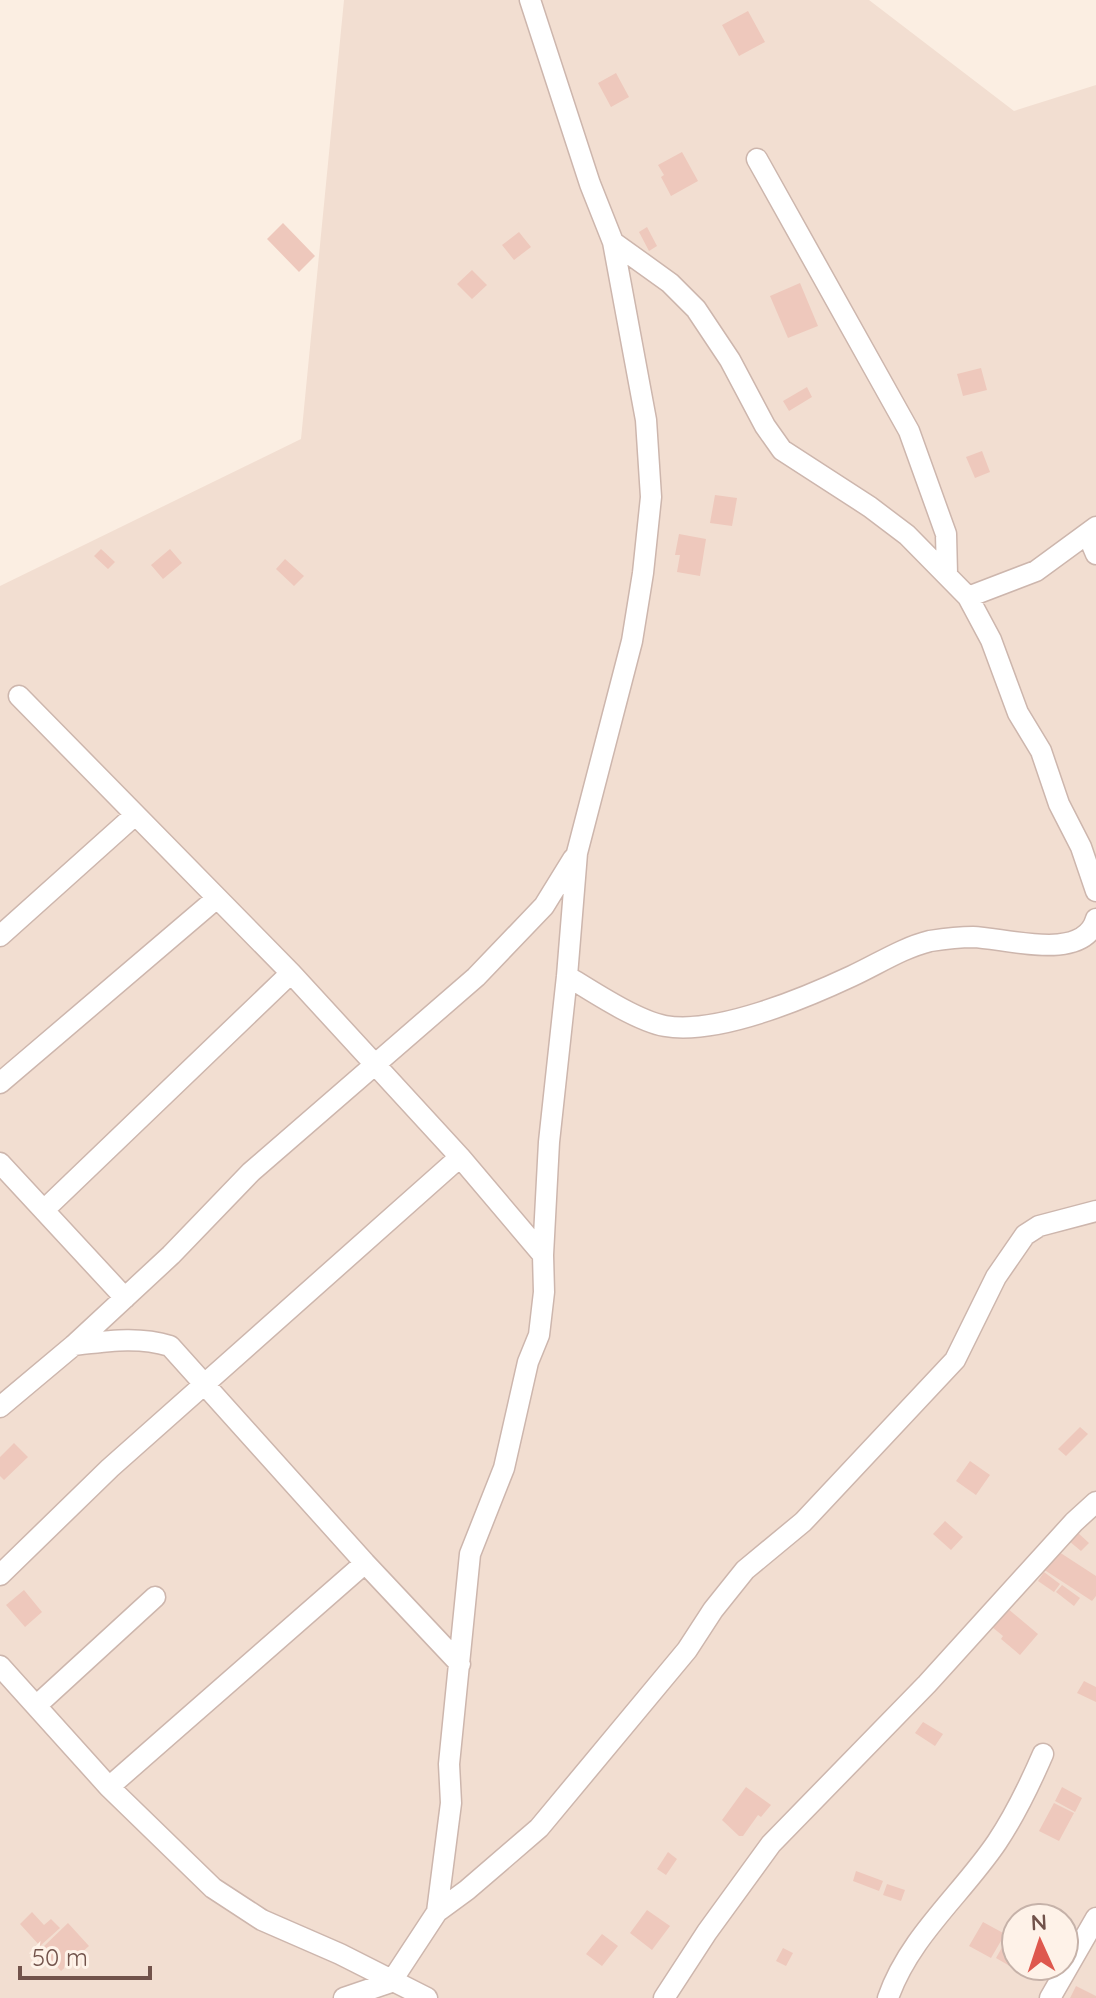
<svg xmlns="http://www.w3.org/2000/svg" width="1096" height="1998" viewBox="0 0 1096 1998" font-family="Quicksand,sans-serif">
	<rect width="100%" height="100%" fill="#fbeee2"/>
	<path fill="#f2ded1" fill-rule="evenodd" d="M 344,0 L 869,0 L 1014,111 L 1096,85 L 1096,1998 L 0,1998 L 0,586 L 301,439 ZM 1016,1918 L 1064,1918 L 1064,1966 L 1016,1966 Z"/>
	<path fill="#eec8bc" d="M 748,11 L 765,42 L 739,56 L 722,25 Z
		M 616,73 L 629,97 L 611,107 L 598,83 Z
		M 682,152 L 698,181 L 671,196 L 661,177 L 664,175 L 658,165 Z
		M 283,223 L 315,256 L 299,272 L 267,239 Z
		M 647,227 L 657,246 L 649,251 L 639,232 Z
		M 519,232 L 531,247 L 514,260 L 502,245 Z
		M 472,270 L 487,285 L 472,299 L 457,284 Z
		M 800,283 L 818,326 L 788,338 L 770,296 Z
		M 981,368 L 987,390 L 963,396 L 957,374 Z
		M 807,387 L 812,397 L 789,411 L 783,401 Z
		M 982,451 L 990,472 L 975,478 L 966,457 Z
		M 715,495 L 737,498 L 732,526 L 710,523 Z
		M 679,534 L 706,539 L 700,576 L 677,572 L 680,555 L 675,555 Z
		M 101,549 L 115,562 L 108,569 L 94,556 Z
		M 170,549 L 182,563 L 163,579 L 151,565 Z
		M 285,559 L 304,576 L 294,586 L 276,569 Z
		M 1080,1427 L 1088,1434 L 1066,1456 L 1058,1449 Z
		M 14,1443 L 28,1457 L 4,1480 L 0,1476 L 0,1457 Z
		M 970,1461 L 990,1475 L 976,1495 L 956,1481 Z
		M 945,1521 L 963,1537 L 951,1550 L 933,1534 Z
		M 1077,1532 L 1089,1543 L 1081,1551 L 1069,1541 Z
		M 1056,1550 L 1096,1576 L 1096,1596 L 1092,1601 L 1043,1569 Z
		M 1044,1572 L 1060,1584 L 1054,1592 L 1038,1581 Z
		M 1062,1585 L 1080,1598 L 1074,1606 L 1056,1592 Z
		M 24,1590 L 42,1612 L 25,1627 L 6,1605 Z
		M 1007,1608 L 1038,1634 L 1020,1655 L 1001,1639 L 1003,1636 L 992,1627 Z
		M 1084,1681 L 1096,1687 L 1096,1702 L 1077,1693 Z
		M 923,1722 L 943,1734 L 935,1746 L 915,1733 Z
		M 746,1787 L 771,1805 L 761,1817 L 758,1815 L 743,1836 L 739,1836 L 722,1820 Z
		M 1062,1787 L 1082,1798 L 1075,1812 L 1055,1801 Z
		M 1054,1803 L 1074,1813 L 1059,1841 L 1039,1831 Z
		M 668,1852 L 677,1859 L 666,1875 L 657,1869 Z
		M 856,1871 L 883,1881 L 879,1891 L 853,1881 Z
		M 887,1884 L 905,1890 L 901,1901 L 883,1895 Z
		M 647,1910 L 670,1926 L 652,1950 L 630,1933 Z
		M 32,1912 L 44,1925 L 51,1919 L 60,1928 L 40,1946 L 20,1924 Z
		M 983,1922 L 1005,1934 L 991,1958 L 969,1946 Z
		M 68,1923 L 89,1946 L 61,1971 L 41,1949 Z
		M 1016,1923 L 1016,1966 L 1035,1966 L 1029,1977 L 996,1958 Z
		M 602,1934 L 618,1946 L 602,1966 L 586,1954 Z
		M 783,1948 L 793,1953 L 786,1966 L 776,1961 Z
		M 1076,1986 L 1096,1996 L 1096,1998 L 1070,1998 Z"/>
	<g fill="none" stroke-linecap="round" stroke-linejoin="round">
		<defs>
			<path id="street" d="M 530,0 L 590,184 L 613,242 L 670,283 L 696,309 L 730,360 L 765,426 L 782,450 L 870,507 L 907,535 L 968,597 L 991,640 L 1018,713 L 1041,751 L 1059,804 L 1081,847 L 1096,891
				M 757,159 L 909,431 L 946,534 L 947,574
				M 1088,535 L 1096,554
				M 968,597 L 1036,571 L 1096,527
				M 19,696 L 291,973 L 460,1157 L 543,1255
				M 0,936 L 135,815
				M 567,976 C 593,992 637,1021 665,1026 C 717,1035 805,998 852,976 C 878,964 902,948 930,941 C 943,939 960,937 973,937 C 1005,938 1084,963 1096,919
				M 0,1083 L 217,898
				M 0,1163 L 125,1298
				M 44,1210 L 291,973
				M 74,1345 C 108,1341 138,1336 170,1346 L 365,1563 L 460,1664
				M 0,1407 L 74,1345 L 171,1255 L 251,1172 L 476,977 L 544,906 L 573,859
				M 0,1575 L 110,1468 L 460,1157
				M 0,1666 L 109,1787 L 213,1888 L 262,1920 L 340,1954 L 427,1998
				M 36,1706 L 155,1597
				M 109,1787 L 365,1563
				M 437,1912 L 467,1890 L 539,1828 L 687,1650 L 713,1610 L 745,1570 L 803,1522 L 955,1360 L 996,1277 L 1025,1235 L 1039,1226 L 1096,1211
				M 344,1998 L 391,1982 L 437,1912 L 451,1803 L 449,1764 L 470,1554 L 504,1468 L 528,1362 L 539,1335 L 544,1292 L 543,1255 L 549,1142 L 567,976 L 577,853 L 632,641 L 643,573 L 651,497 L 646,420 L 613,242
				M 664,1998 L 707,1932 L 771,1844 L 927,1684 L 1074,1522 L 1096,1502
				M 888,1998 C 909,1937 962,1894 997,1842 C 1015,1815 1030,1784 1043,1754
				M 1050,1998 L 1096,1918"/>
		</defs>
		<use href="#street" stroke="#cdb6ad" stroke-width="23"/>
		<use href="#street" stroke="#fff" stroke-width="20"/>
	</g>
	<g transform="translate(1040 1942) rotate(357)"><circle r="38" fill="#fef2e8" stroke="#c6b2a9" stroke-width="2"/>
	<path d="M0-6L14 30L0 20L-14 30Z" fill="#de584e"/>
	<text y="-12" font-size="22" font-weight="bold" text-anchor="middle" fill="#71524a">N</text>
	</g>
	<path d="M20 1966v12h130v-12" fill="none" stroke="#71524a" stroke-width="4"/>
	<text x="32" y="1966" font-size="24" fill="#71524a" stroke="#fef2e8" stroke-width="6" paint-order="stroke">50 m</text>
</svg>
